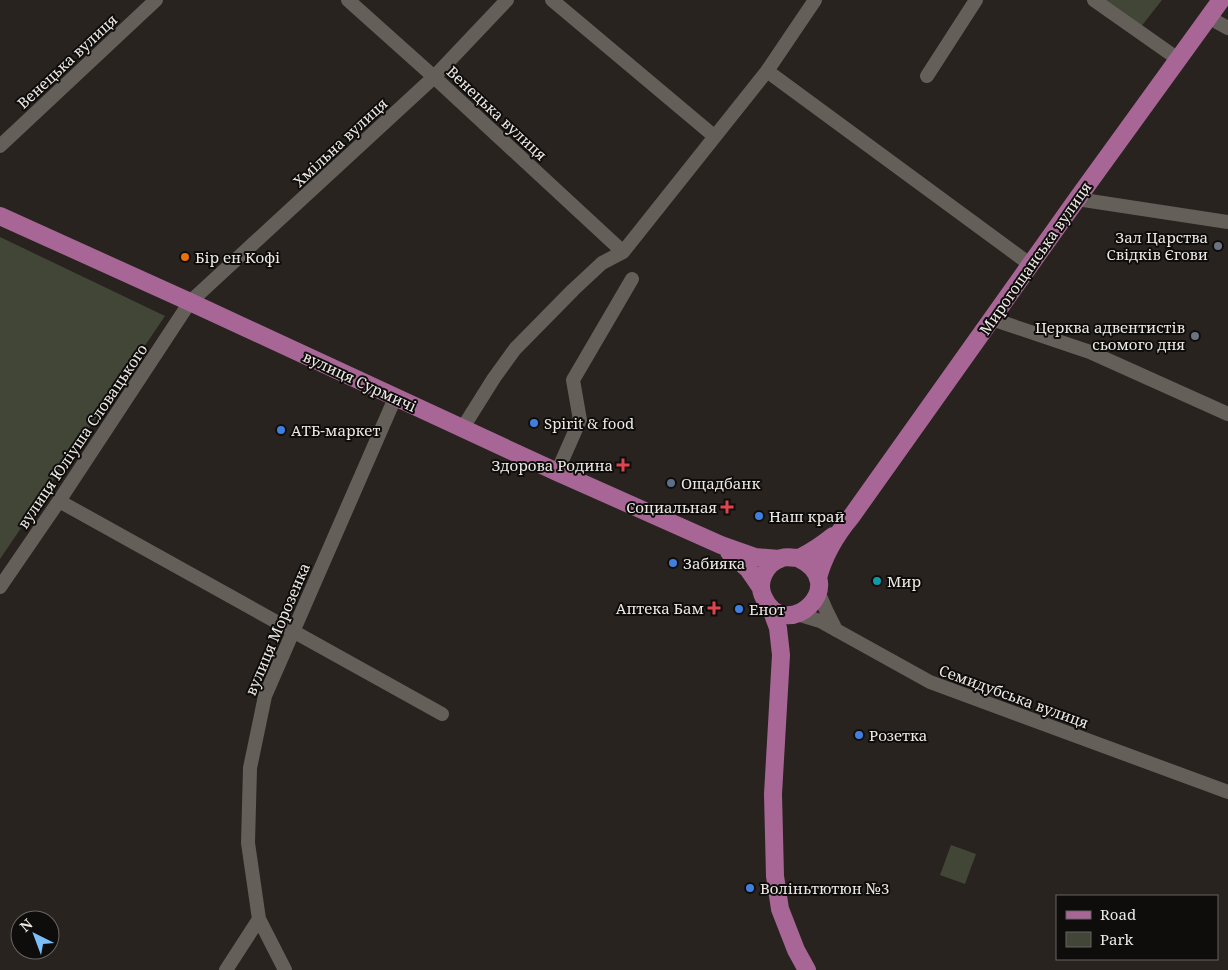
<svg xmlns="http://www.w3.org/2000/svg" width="1228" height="970" viewBox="0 0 1228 970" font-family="'Noto Serif',serif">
	<rect width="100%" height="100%" fill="#28231f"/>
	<path fill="#414636" d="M 1100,0 L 1162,0 L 1140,28 Z
		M 0,237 L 165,316 L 0,559 Z
		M 951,845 L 976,854 L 965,884 L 940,875 Z"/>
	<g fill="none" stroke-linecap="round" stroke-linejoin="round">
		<path stroke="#655f5a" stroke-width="14" d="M 348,0 L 434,77 L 623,252
			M 552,0 L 714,136
			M 1094,0 L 1178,59
			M 1208,17 L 1228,28
			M 767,71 L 1031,265
			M 927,76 L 976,0
			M 0,146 L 156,0
			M 1077,199 L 1228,222
			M 992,319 L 1090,352 L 1228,414
			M 462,429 L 494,378 L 515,349 L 573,290 L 602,263 L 623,252 L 767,71 L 815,0
			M 557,472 L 580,420 L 573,380 L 632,279
			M 59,501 L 442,714
			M 0,587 L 59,501 L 190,302 L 434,77 L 507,0
			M 818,591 L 826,610 L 836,630
			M 797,614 L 820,621 L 930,682 L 1228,792
			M 226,970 L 259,919
			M 285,970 L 259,919 L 248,843 L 250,768 L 265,696 L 395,398"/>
		<path stroke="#a86696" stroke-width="18" d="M 0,216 L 190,302 L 557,472 L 721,545 L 755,557 L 779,559
			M 729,552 L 748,569 L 761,588
			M 798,558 C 853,584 786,645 764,598 C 756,583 765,563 782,558 C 788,556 795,559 801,557 C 813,551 823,544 833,536
			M 818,578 C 824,555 836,535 851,517 L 1077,199 L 1221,0
			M 771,609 L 778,628 L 781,655 L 773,794 L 775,876 L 780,909 L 796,950 L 807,970"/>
	</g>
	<g fill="#6b7280" stroke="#0f0d0b" stroke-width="2">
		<circle cx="1218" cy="246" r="5"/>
		<circle cx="1195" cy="336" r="5"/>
	</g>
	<circle fill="#e8710a" stroke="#0f0d0b" stroke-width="2" cx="185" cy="257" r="5"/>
	<g fill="#3f7fe0" stroke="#0f0d0b" stroke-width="2">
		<circle cx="534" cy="423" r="5"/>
		<circle cx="281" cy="430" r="5"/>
		<circle cx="759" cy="516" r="5"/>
		<circle cx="673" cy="563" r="5"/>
		<circle cx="739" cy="609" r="5"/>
		<circle cx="859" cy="735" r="5"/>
		<circle cx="750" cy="888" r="5"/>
	</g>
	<g fill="#e0444e" stroke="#0f0d0b" stroke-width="2">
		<path d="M620.5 457.5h5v5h5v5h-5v5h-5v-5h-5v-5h5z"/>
		<path d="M724.5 499.5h5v5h5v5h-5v5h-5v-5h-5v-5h5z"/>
		<path d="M711.5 600.5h5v5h5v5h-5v5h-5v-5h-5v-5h5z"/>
	</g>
	<circle fill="#5c6f8a" stroke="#0f0d0b" stroke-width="2" cx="671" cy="483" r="5"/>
	<circle fill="#0f9aa8" stroke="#0f0d0b" stroke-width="2" cx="877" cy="581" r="5"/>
	<g text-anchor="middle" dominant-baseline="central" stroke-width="4" stroke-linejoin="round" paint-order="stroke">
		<g font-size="15" fill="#ece8e5" stroke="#0f0d0b">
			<text transform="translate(67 61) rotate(-43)">Венецька вулиця</text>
			<text transform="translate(497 113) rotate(43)">Венецька вулиця</text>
			<text transform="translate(340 142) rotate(-43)">Хмільна вулиця</text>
			<text transform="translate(1035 258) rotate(-55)">Мирогощанська вулиця</text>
			<text transform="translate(360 381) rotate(25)">вулиця Сурмичі</text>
			<text transform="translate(82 436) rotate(-56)">вулиця Юліуша Словацького</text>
			<text transform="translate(277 629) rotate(-67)">вулиця Морозенка</text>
			<text transform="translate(1014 696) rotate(20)">Семидубська вулиця</text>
		</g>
		<g font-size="15" fill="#ece8e5" stroke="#0f0d0b" text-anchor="start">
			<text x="1208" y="237" text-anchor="end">Зал Царства<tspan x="1208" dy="17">Свідків Єгови</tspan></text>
			<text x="195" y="257">Бір ен Кофі</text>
			<text x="1185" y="327" text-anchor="end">Церква адвентистів<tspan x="1185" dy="17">сьомого дня</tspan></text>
			<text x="544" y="423">Spirit &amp; food</text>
			<text x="291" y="430">АТБ-маркет</text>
			<text x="613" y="465" text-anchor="end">Здорова Родина</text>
			<text x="681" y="483">Ощадбанк</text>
			<text x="717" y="507" text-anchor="end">Социальная</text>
			<text x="769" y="516">Наш край</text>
			<text x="683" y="563">Забияка</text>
			<text x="887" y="581">Мир</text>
			<text x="704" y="608" text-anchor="end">Аптека Бам</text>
			<text x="749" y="609">Енот</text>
			<text x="869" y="735">Розетка</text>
			<text x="760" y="888">Воліньтютюн №3</text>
		</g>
	</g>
	<rect x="1056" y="895" width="162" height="65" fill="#0f0d0b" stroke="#676562"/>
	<rect x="1066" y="911" width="25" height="8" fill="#a86696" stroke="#676562"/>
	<text x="1100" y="920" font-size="15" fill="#ece8e5">Road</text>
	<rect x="1066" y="932" width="25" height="15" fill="#414636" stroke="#676562"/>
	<text x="1100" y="945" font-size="15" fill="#ece8e5">Park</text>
	<g transform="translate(35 935) rotate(318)"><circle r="24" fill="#0f0d0b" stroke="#676562"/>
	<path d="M0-4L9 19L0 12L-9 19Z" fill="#7cbef9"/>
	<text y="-8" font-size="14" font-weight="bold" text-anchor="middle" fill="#ece8e5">N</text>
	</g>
</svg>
